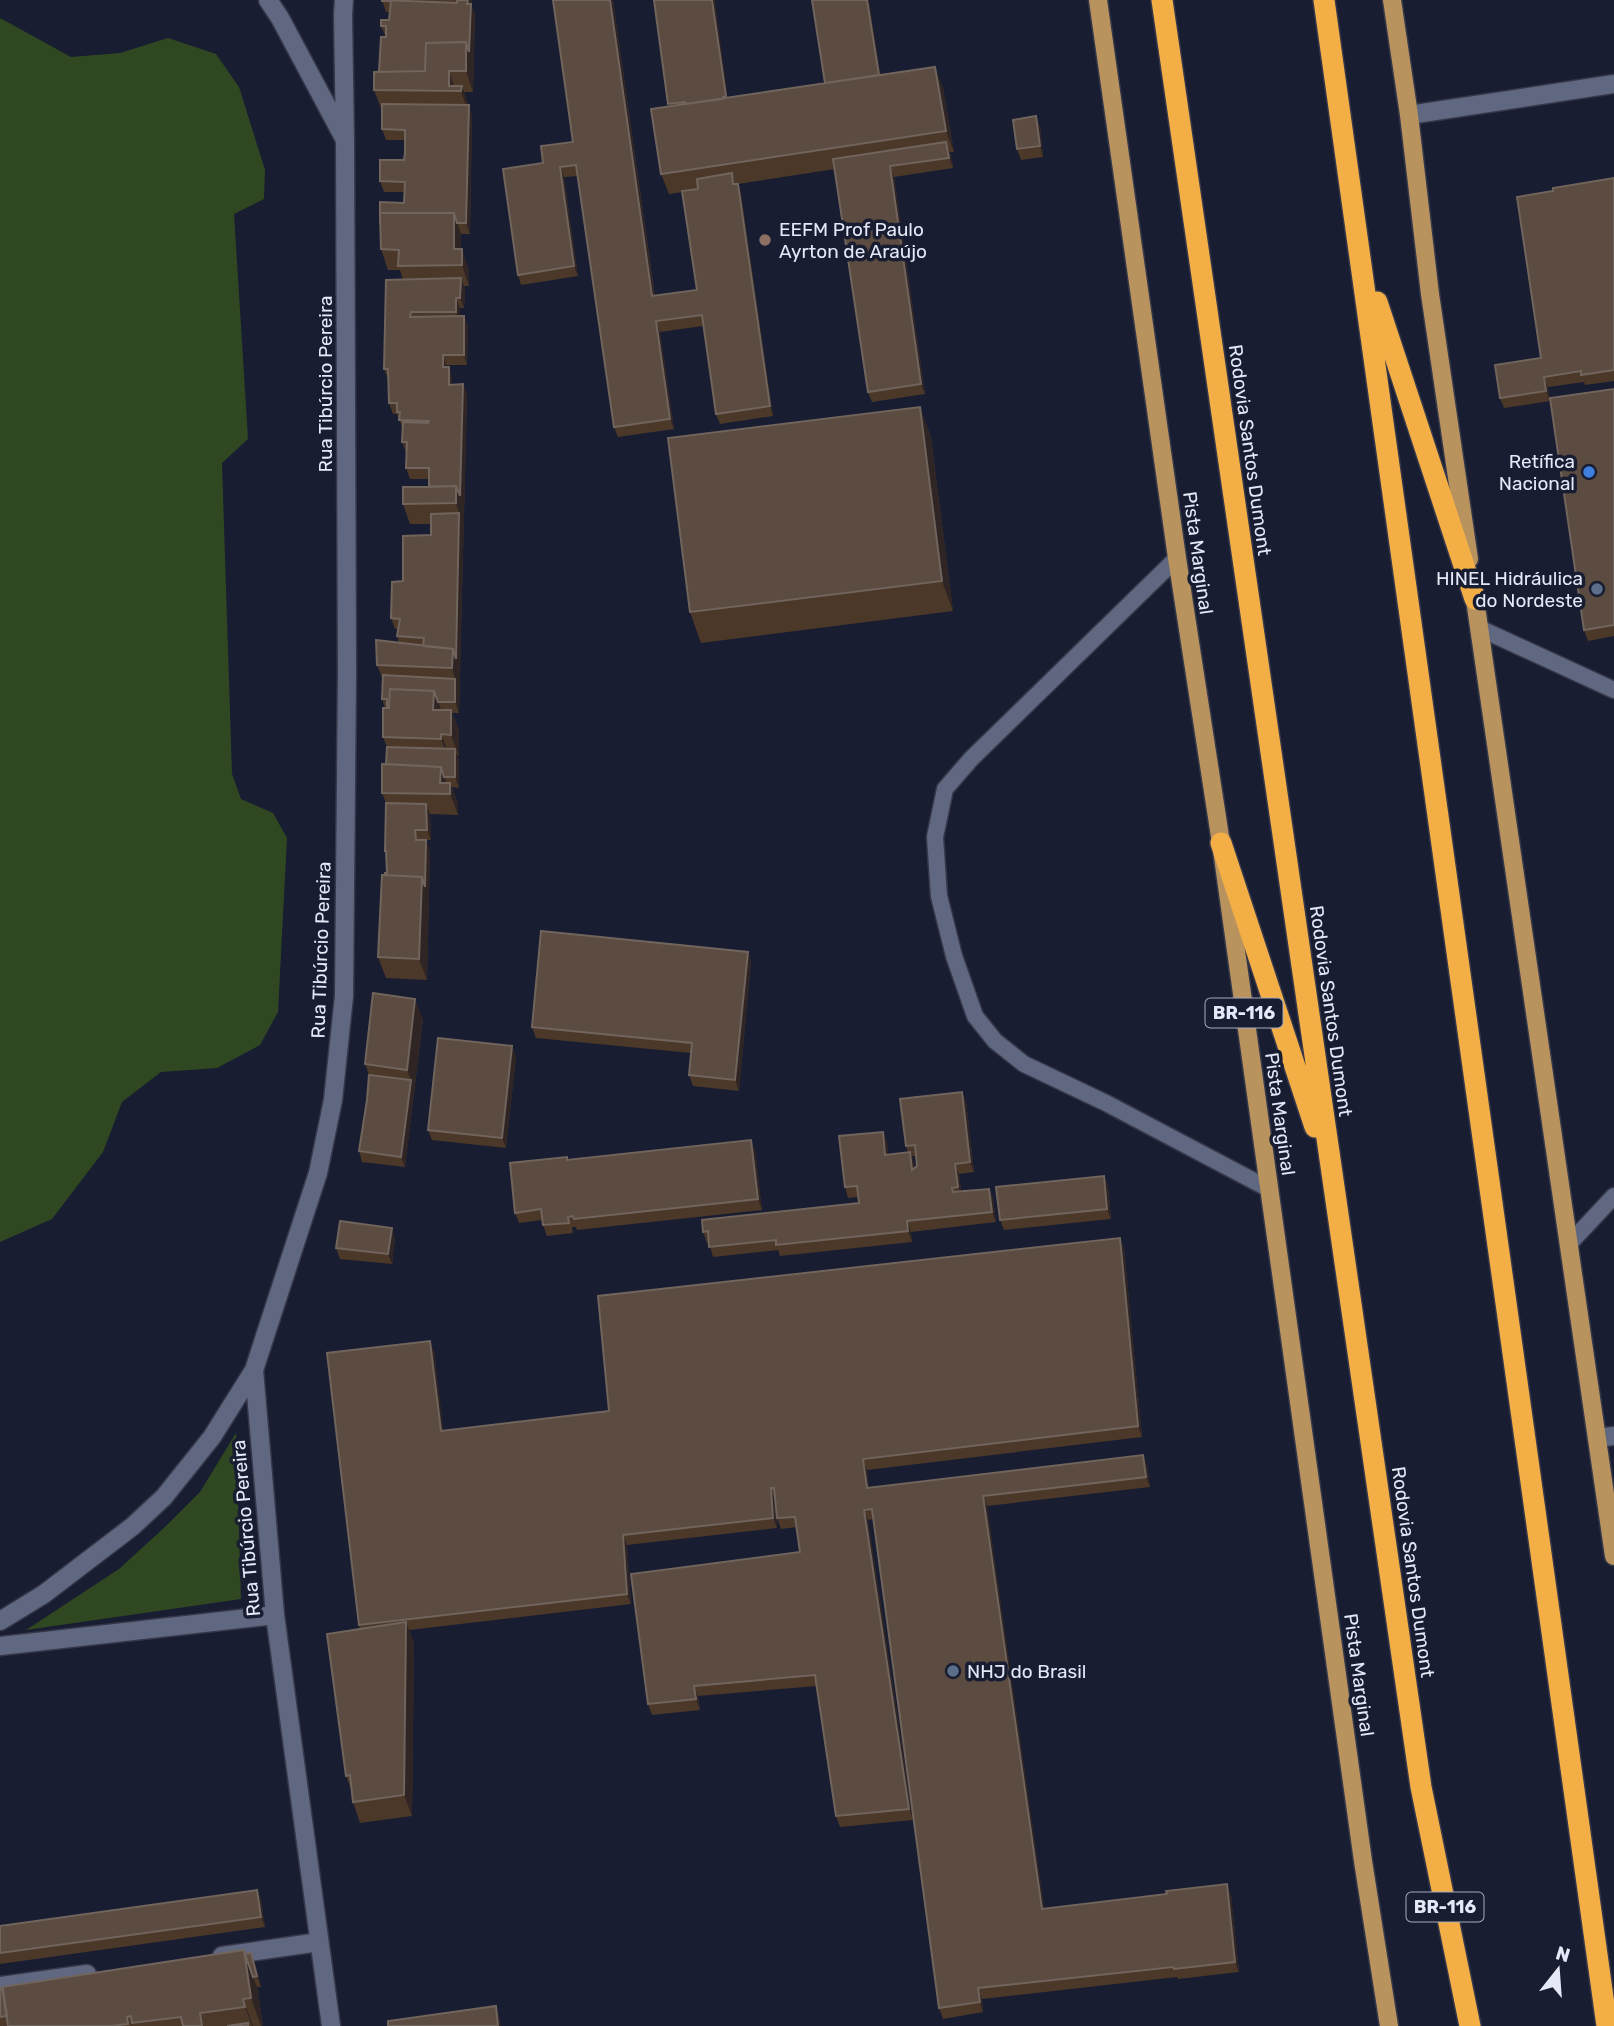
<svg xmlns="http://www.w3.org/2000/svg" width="1614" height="2026" viewBox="0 0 1614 2026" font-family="Rubik,sans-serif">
	<rect width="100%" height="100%" fill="#181d32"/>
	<path fill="#2f4821" d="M 0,18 L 71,57 L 120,53 L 168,38 L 216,54 L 239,87 L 265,170 L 264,199 L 234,214 L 248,439 L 222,463 L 232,774 L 241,799 L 273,813 L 287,838 L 278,1012 L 260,1045 L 217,1068 L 161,1072 L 122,1102 L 103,1152 L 52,1219 L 0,1242 Z
		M 236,1433 L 241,1599 L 26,1630 L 119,1569 L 166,1526 L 200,1492 Z"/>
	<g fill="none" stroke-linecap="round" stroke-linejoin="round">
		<defs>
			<path id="lane" d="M 1177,558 L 971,759 L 945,789 L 935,837 L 939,896 L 954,956 L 975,1016 L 995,1041 L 1024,1064 L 1106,1103 L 1269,1189
				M 1479,628 L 1614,690
				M 1568,1245 L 1614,1196"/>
			<path id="street" d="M 268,0 L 280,18 L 344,138
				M 1409,115 L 1614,84
				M 1597,1438 L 1614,1436
				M 0,1621 L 44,1594 L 133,1526 L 164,1497 L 212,1437 L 254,1370
				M 0,1646 L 275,1615
				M 222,1956 L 319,1942
				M 0,1986 L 87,1974
				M 331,2026 L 275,1615 L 254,1370 L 318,1173 L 333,1100 L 344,996 L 347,672 L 345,141 L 343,15 L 344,0"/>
			<path id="primary" d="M 1098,0 L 1177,558 L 1221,843 L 1363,1861 L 1389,2026
				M 1392,0 L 1409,115 L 1430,294 L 1469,559
				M 1473,586 L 1614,1556"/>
			<path id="highway" d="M 1162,0 L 1421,1787 L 1470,2026
				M 1324,0 L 1607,2026
				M 1377,302 L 1475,599
				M 1221,843 L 1315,1127"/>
		</defs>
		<use href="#lane" stroke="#36384a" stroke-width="19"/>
		<use href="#street" stroke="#36384a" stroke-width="21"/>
		<use href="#primary" stroke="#36384a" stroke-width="21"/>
		<use href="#highway" stroke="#36384a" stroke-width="24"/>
		<use href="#lane" stroke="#606881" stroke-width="16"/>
		<use href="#street" stroke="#606881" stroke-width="18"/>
		<use href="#primary" stroke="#b8935e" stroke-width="18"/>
		<use href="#highway" stroke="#f3af46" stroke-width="21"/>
	</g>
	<path fill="#4b3829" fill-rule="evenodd" d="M 382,0 L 472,0 L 471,5 L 475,14 L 473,92 L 464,92 L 472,116 L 470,234 L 461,234 L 461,249 L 469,270 L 469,286 L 464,286 L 465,289 L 464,308 L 460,308 L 460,316 L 464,316 L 468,326 L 467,365 L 446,365 L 452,377 L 452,384 L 463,384 L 467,394 L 459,713 L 452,713 L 459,730 L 459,756 L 457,755 L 459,760 L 459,788 L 452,787 L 458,804 L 458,815 L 430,814 L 431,840 L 426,840 L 430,851 L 427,980 L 386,978 L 378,957 L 385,875 L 387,873 L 387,855 L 385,851 L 386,803 L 382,793 L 386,764 L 387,747 L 383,737 L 385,708 L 382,699 L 383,680 L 377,665 L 399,643 L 397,636 L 398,629 L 395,629 L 391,618 L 403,581 L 431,535 L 431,524 L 410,524 L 403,504 L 429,487 L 429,479 L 410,479 L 406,468 L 406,452 L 402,442 L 403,429 L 397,414 L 393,414 L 389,403 L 388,379 L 384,369 L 403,280 L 400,270 L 388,270 L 381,249 L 404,203 L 404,192 L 384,192 L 380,181 L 404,160 L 405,140 L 386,140 L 382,129 L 382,111 L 374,90 L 379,72 L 386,37 L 381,26 L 389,20 L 390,12 L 386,12 Z
		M 553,0 L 613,0 L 655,296 L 697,290 L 683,192 L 669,194 L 661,174 L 669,107 L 654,0 L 728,98 L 881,75 L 943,87 L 954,152 L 950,152 L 953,168 L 894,177 L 925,394 L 872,402 L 868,392 L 835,169 L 738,184 L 741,194 L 773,416 L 720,424 L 716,414 L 703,326 L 660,332 L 674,429 L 618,437 L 614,427 L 578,176 L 564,177 L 578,276 L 521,285 L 518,275 L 543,163 L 573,142 Z
		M 1036,116 L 1040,127 L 1043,157 L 1021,160 L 1017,149 Z
		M 1614,178 L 1614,381 L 1585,385 L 1584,382 L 1548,387 L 1550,401 L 1504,408 L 1500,398 L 1541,358 L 1553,191 Z
		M 1614,389 L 1614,636 L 1588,641 L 1584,630 Z
		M 920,407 L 931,437 L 953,611 L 701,643 L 690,612 Z
		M 748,952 L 751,962 L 739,1091 L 693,1086 L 689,1075 L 691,1053 L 536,1038 L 532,1027 Z
		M 423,1019 L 405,1167 L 362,1162 L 359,1151 L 367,1100 L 369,1075 L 365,1064 Z
		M 516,1057 L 506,1148 L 432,1140 L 428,1130 Z
		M 962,1092 L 966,1102 L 974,1172 L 959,1174 L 961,1191 L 989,1189 L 993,1199 L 996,1222 L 911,1232 L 912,1242 L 780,1256 L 778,1250 L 713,1257 L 709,1242 L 707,1243 L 703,1232 L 859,1203 L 858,1197 L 848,1198 L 845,1187 L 883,1132 L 887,1142 L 888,1155 L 908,1152 L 906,1146 ZM 912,1156 L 916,1156 L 917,1166 L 915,1168 Z
		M 751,1140 L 755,1150 L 762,1210 L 577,1230 L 576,1227 L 572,1227 L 573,1233 L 547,1236 L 543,1225 L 542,1220 L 519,1223 L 515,1213 Z
		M 1104,1176 L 1108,1186 L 1111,1219 L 1004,1230 L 1000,1220 Z
		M 392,1228 L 395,1239 L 392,1264 L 340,1259 L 336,1248 Z
		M 1124,1248 L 1142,1437 L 867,1470 L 869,1488 L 1147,1465 L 1150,1487 L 987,1506 L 1044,1909 L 1231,1895 L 1239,1972 L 1178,1979 L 1177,1977 L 982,1999 L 983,2012 L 943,2019 L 939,2008 L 873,1519 L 868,1520 L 913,1820 L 840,1827 L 836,1816 L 817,1686 L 698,1696 L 700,1710 L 652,1715 L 648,1704 L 800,1552 L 797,1527 L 781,1529 L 777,1518 L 775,1499 L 777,1528 L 627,1545 L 631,1604 L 409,1630 L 414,1643 L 412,1816 L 360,1823 L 353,1802 L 352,1792 L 346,1776 L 360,1629 L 359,1625 L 434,1351 L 443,1431 L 609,1411 Z
		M 257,1890 L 261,1900 L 265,1927 L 0,1964 L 0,1926 Z
		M 245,1954 L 255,1964 L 261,1987 L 257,1987 L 263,2026 L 0,2026 L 0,1989 Z"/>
	<path fill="#2f2524" d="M 468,0 L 472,0 L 471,5 L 475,14 L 473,92 L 466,71 Z
		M 610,0 L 613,0 L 656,307 L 652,296 Z
		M 712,0 L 715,0 L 729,107 L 726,96 Z
		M 867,0 L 869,0 L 884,96 L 880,86 Z
		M 935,67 L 943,87 L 954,152 L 946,131 Z
		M 449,71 L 456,91 L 449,86 Z
		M 462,86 L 472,116 L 470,234 L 466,223 L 468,111 L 461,91 Z
		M 1036,116 L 1040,127 L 1043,157 L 1040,146 Z
		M 946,142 L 950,153 L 953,168 L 949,158 Z
		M 890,166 L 894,177 L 925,394 L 921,384 Z
		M 560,167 L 564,177 L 578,276 L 574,266 Z
		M 738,184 L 741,194 L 773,416 L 770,406 Z
		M 454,213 L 461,234 L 461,265 L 454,249 Z
		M 462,249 L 469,270 L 469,286 L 462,265 Z
		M 461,278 L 465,289 L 464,308 L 460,298 Z
		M 456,298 L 460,308 L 460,323 L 456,312 Z
		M 464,316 L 468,326 L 467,365 L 464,355 Z
		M 656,321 L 660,332 L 674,429 L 670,419 Z
		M 443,355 L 446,365 L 447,378 L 443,367 Z
		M 449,367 L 452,377 L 453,395 L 449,385 Z
		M 1544,377 L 1548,387 L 1550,401 L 1546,391 Z
		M 463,384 L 467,394 L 459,713 L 455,702 L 455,679 L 452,668 L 459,513 L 456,503 L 456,486 Z
		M 920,407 L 931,437 L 953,611 L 942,581 Z
		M 434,691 L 442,712 L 433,710 Z
		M 451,710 L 459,730 L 459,756 L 451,735 Z
		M 441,734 L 449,755 L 449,760 L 441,739 Z
		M 455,749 L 459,760 L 459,788 L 455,777 Z
		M 441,767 L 448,787 L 440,783 Z
		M 450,783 L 458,804 L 458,815 L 450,794 Z
		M 426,804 L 430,814 L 431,840 L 427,830 Z
		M 426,840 L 430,851 L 427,980 L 419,959 L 422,877 Z
		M 748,952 L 751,962 L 739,1091 L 735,1080 Z
		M 415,999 L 423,1019 L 405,1167 L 401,1157 L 411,1080 L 407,1070 Z
		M 512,1046 L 516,1057 L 506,1148 L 502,1138 Z
		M 962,1092 L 966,1102 L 974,1172 L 970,1162 Z
		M 883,1132 L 887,1142 L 889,1165 L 885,1155 Z
		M 751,1140 L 755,1150 L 762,1210 L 758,1199 Z
		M 910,1152 L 914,1162 L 916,1181 L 912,1170 Z
		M 955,1164 L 959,1174 L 962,1197 L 958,1187 Z
		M 1104,1176 L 1108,1186 L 1111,1219 L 1107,1209 Z
		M 989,1189 L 993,1199 L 996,1222 L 992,1212 Z
		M 907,1221 L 911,1232 L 912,1242 L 908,1231 Z
		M 392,1228 L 395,1239 L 392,1264 L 388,1254 Z
		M 1120,1238 L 1124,1248 L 1142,1437 L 1138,1426 Z
		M 430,1341 L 434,1351 L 445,1441 L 441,1431 Z
		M 1143,1455 L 1147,1465 L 1150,1487 L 1146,1477 Z
		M 863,1459 L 867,1470 L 870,1499 L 867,1488 Z
		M 771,1488 L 775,1499 L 777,1528 L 773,1518 Z
		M 983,1496 L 987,1506 L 1046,1919 L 1042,1909 Z
		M 864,1510 L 868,1520 L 913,1820 L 909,1809 Z
		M 623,1535 L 627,1545 L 631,1604 L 627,1594 Z
		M 406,1622 L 414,1643 L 412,1816 L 404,1795 Z
		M 694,1686 L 698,1696 L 700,1710 L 696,1699 Z
		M 1227,1884 L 1231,1895 L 1239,1972 L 1235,1962 Z
		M 257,1890 L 261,1900 L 265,1927 L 261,1917 Z
		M 244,1950 L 258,1990 L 263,2026 L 261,2026 L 251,1998 Z
		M 251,1953 L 255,1964 L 261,1987 L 257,1976 Z
		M 978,1988 L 982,1999 L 983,2012 L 980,2002 Z
		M 243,1999 L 253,2026 L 252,2026 L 245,2007 Z
		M 496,2006 L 499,2016 L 501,2026 L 498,2026 Z"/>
	<path fill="#5b4b40" stroke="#70645c" stroke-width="2" d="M 382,0 L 457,3 L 457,0 L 468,0 L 467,4 L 471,4 L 469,52 L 466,42 L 426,43 L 425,71 L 379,72 L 381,37 L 386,37 L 386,26 L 381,26 L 381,20 L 389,20 L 391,1 L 382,1 Z
		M 553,0 L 610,0 L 652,296 L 697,290 L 682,191 L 698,189 L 697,179 L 732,173 L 733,184 L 738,184 L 770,406 L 716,414 L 702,315 L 656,321 L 670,419 L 614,427 L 576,165 L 560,167 L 574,266 L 518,275 L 503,169 L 543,163 L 541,146 L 573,142 Z
		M 654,0 L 712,0 L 726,96 L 723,97 L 723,99 L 686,104 L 685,102 L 668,104 Z
		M 812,0 L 867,0 L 879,75 L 825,83 Z
		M 466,42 L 466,71 L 449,71 L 449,86 L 462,86 L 461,91 L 374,90 L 374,72 L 425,71 L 426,43 Z
		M 935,67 L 946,131 L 661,174 L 651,109 Z
		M 382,104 L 469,105 L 466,223 L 457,223 L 454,213 L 380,213 L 380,223 L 380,202 L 404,203 L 405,182 L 380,181 L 380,160 L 404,160 L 405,152 L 405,130 L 382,129 Z
		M 1036,116 L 1040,146 L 1017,149 L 1013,120 Z
		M 946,142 L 949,158 L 890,166 L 921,384 L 868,392 L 833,159 Z
		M 1614,178 L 1614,370 L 1581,375 L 1581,371 L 1544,377 L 1546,391 L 1500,398 L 1495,365 L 1541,358 L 1517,197 L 1553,191 L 1553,188 Z
		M 380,213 L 454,213 L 454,249 L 462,249 L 462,265 L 398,266 L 399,250 L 381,249 Z
		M 461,278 L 460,298 L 456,298 L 456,312 L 411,312 L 410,317 L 464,316 L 464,355 L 443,355 L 443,367 L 449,367 L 449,385 L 463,384 L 460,496 L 456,486 L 429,487 L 429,468 L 406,468 L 407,442 L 402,442 L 403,422 L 428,423 L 429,421 L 399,420 L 400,412 L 397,412 L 397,403 L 389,403 L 388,369 L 384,369 L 386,280 Z
		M 1614,389 L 1614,625 L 1584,630 L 1550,398 Z
		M 920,407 L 942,581 L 690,612 L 668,438 Z
		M 456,486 L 456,503 L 403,504 L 403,487 Z
		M 459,513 L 456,659 L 453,649 L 423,646 L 424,638 L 397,636 L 400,619 L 391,618 L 392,582 L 403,581 L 403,536 L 431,535 L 431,514 Z
		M 376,640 L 453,649 L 452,668 L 377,665 Z
		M 383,675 L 455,679 L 455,702 L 438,702 L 434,691 L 390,689 L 389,708 L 387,708 L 387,699 L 382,699 Z
		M 390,689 L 434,691 L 433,710 L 451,710 L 451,735 L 441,734 L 441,739 L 383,737 L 383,708 L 389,708 Z
		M 387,747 L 455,749 L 455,777 L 444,777 L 441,767 L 386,764 Z
		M 382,764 L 441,767 L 440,783 L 450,783 L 450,794 L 382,793 Z
		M 386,803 L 426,804 L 427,830 L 415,830 L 416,840 L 426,840 L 425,887 L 422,877 L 385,875 L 385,873 L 387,873 L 386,851 L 385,851 Z
		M 382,875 L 422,877 L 419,959 L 378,957 Z
		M 541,931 L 748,952 L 735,1080 L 689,1075 L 692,1043 L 532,1027 Z
		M 373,993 L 415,999 L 407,1070 L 365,1064 Z
		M 438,1038 L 512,1046 L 502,1138 L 428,1130 Z
		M 369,1075 L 411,1080 L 401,1157 L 359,1151 L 367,1100 Z
		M 962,1092 L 970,1162 L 955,1164 L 958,1187 L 952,1188 L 953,1192 L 989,1189 L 992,1212 L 907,1221 L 908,1231 L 776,1245 L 776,1240 L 709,1247 L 708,1231 L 703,1232 L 702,1220 L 859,1203 L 857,1186 L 845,1187 L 839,1136 L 883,1132 L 885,1155 L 910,1152 L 912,1170 L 917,1166 L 915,1145 L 906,1146 L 900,1099 Z
		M 751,1140 L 758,1199 L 574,1219 L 573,1216 L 568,1217 L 569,1223 L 543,1225 L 541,1209 L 515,1213 L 510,1163 L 567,1157 L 567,1160 Z
		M 1104,1176 L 1107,1209 L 1000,1220 L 996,1187 Z
		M 340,1221 L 392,1228 L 388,1254 L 336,1248 Z
		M 1120,1238 L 1138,1426 L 863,1459 L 867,1488 L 1143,1455 L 1146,1477 L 983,1496 L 1042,1909 L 1167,1894 L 1166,1891 L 1227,1884 L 1235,1962 L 1174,1969 L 1173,1967 L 978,1988 L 980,2002 L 939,2008 L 872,1509 L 864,1510 L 909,1809 L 836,1816 L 815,1675 L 694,1686 L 696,1699 L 648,1704 L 631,1574 L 800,1552 L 795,1517 L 777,1518 L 774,1488 L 771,1488 L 773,1518 L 623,1535 L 627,1594 L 359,1625 L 327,1353 L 430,1341 L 441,1431 L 609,1411 L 598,1296 Z
		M 406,1622 L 404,1795 L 353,1802 L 350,1775 L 346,1776 L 327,1634 Z
		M 257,1890 L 261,1917 L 0,1953 L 0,1926 Z
		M 244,1950 L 251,1998 L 243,1999 L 245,2007 L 200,2013 L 202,2026 L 183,2026 L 181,2017 L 132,2023 L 131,2016 L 127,2017 L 128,2024 L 110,2026 L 8,2026 L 2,1987 Z
		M 251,1953 L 257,1976 L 253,1977 L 245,1954 Z
		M 0,1989 L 3,1989 L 7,2016 L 0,2017 Z
		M 496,2006 L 498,2026 L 388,2026 L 388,2021 Z
		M 248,2023 L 248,2026 L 227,2026 Z"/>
	<circle fill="#8d6e63" stroke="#181d32" stroke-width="2.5" cx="765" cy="240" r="7"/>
	<circle fill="#3f7fe0" stroke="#181d32" stroke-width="2.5" cx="1589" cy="472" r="7"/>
	<g fill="#5c6f8a" stroke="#181d32" stroke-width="2.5">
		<circle cx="1597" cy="589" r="7"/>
		<circle cx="953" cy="1671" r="7"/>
	</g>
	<g text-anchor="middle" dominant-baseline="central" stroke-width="7" stroke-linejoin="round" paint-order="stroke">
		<g fill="#181d32" stroke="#a7abbc" stroke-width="2">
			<rect x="1205.5" y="998.5" width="77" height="29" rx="5"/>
			<rect x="1406.5" y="1892.5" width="77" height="29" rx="5"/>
		</g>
		<g font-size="18" font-weight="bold" fill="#e4e8f7">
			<text x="1244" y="1013">BR-116</text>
			<text x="1445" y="1907">BR-116</text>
		</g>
		<g font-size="19" fill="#e4e8f7" stroke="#181d32" text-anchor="start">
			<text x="779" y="229">EEFM Prof Paulo<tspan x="779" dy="22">Ayrton de Araújo</tspan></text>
			<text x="1575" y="461" text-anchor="end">Retífica<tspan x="1575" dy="22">Nacional</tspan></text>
			<text x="1583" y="578" text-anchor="end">HINEL Hidráulica<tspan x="1583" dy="22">do Nordeste</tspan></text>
			<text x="967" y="1671">NHJ do Brasil</text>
		</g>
		<g font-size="19" fill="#e4e8f7" stroke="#181d32">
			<text transform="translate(325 384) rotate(-90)">Rua Tibúrcio Pereira</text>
			<text transform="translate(1250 450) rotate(82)">Rodovia Santos Dumont</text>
			<text transform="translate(1198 553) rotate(82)">Pista Marginal</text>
			<text transform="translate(321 950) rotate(-88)">Rua Tibúrcio Pereira</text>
			<text transform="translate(1331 1011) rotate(82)">Rodovia Santos Dumont</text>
			<text transform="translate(1280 1114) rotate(82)">Pista Marginal</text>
			<text transform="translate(246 1528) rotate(-95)">Rua Tibúrcio Pereira</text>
			<text transform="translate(1413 1572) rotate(82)">Rodovia Santos Dumont</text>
			<text transform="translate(1359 1675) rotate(82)">Pista Marginal</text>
		</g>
	</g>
	<g transform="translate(1558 1970) rotate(17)" stroke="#181d32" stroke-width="5" paint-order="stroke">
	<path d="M0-5L12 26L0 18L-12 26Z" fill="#e4e8f7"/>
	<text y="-10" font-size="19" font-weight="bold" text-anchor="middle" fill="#e4e8f7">N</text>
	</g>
</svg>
